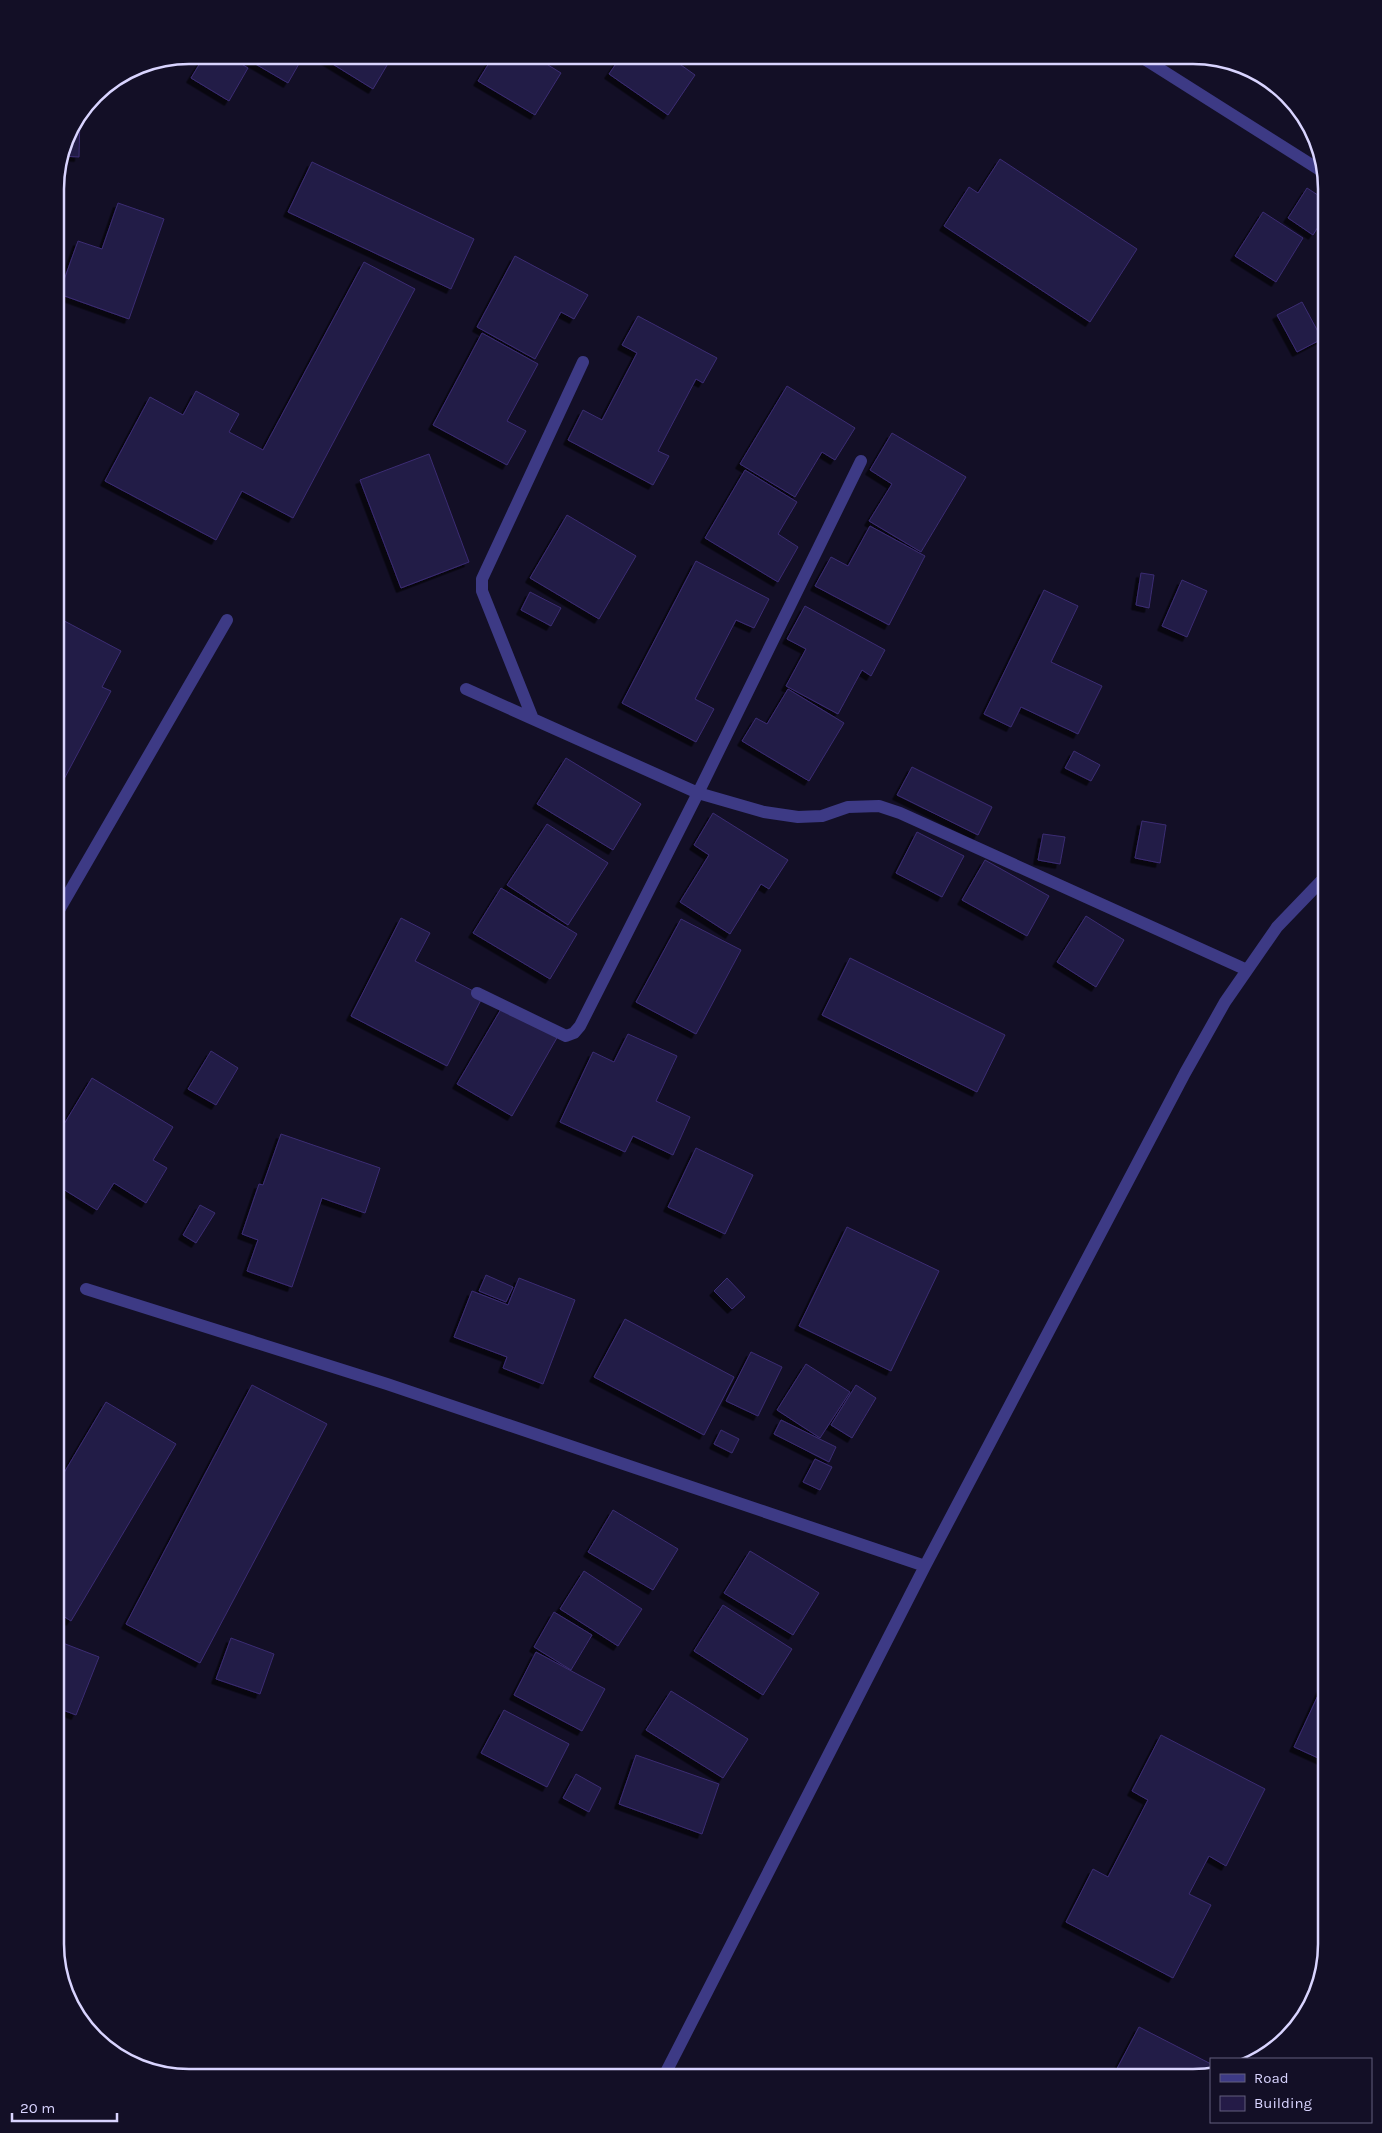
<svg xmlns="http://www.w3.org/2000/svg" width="1382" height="2133" viewBox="0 0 1382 2133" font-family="Karla,sans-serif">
	<defs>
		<filter id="shadow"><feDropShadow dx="-4.5" dy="4.5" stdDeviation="0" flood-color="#0009"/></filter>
	</defs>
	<rect width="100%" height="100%" fill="#130f26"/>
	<path fill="#241b47" stroke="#3b2d73" filter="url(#shadow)" d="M 205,55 L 227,55 L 248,68 L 229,101 L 191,78 Z
		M 240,55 L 304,55 L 288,83 Z
		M 318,55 L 393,55 L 373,89 Z
		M 494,55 L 532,55 L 561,73 L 535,115 L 478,81 Z
		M 622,55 L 667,55 L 695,75 L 668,115 L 609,74 Z
		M 80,115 L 79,157 L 62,156 L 69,130 Z
		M 1000,159 L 1137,249 L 1090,322 L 944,226 L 969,187 L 978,193 Z
		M 312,162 L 474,239 L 451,289 L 288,212 Z
		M 1307,188 L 1327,201 L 1327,212 L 1313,235 L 1288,218 Z
		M 118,203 L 164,219 L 129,319 L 59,294 L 78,241 L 102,249 Z
		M 1263,212 L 1303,238 L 1276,282 L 1235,256 Z
		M 515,256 L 588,295 L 574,319 L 561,312 L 535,359 L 477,327 Z
		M 364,262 L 415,289 L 293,518 L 242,491 L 216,540 L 105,481 L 150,397 L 183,415 L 196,391 L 239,414 L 229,432 L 263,450 Z
		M 1302,302 L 1322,339 L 1297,352 L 1277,315 Z
		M 638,316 L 717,358 L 703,383 L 696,379 L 658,451 L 669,456 L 653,485 L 568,440 L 583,410 L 602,420 L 637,353 L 622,345 Z
		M 482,333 L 538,364 L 507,421 L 526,431 L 507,465 L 433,425 Z
		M 787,386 L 855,428 L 835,460 L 822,452 L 795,497 L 740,464 Z
		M 892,433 L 966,477 L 921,552 L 869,521 L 892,484 L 870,470 Z
		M 429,454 L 469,562 L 401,588 L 360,480 Z
		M 745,470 L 797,502 L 778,534 L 798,547 L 778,582 L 705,538 Z
		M 567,515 L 636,556 L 599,619 L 530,578 Z
		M 870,526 L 925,556 L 889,625 L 815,586 L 831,557 L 848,566 Z
		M 696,561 L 769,599 L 754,628 L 736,620 L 695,699 L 714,709 L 696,742 L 622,703 Z
		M 1141,573 L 1154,575 L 1149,608 L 1136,605 Z
		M 1182,580 L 1207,591 L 1187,637 L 1162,626 Z
		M 1044,590 L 1078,606 L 1051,662 L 1102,686 L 1078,734 L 1021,707 L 1011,727 L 984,714 Z
		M 530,592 L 561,608 L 551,626 L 521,610 Z
		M 805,606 L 885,650 L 871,676 L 862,670 L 838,714 L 786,686 L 806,649 L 787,639 Z
		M 55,616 L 121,651 L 102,687 L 111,691 L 63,781 L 55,777 Z
		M 788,689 L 844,723 L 809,781 L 742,741 L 756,718 L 767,724 Z
		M 1074,751 L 1100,765 L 1091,781 L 1065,768 Z
		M 566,758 L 641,804 L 613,850 L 537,804 Z
		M 912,767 L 992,807 L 978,835 L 897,795 Z
		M 713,813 L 788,860 L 769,889 L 761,884 L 730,934 L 680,902 L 709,855 L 694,845 Z
		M 1142,821 L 1166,825 L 1160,863 L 1135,858 Z
		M 547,824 L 608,863 L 568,925 L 507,885 Z
		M 917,832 L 964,856 L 942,897 L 896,873 Z
		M 1043,834 L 1065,837 L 1060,864 L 1038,860 Z
		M 985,860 L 1049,896 L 1027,936 L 962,900 Z
		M 501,888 L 577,934 L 550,979 L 473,933 Z
		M 1086,916 L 1124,940 L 1096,987 L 1057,962 Z
		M 401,918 L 430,933 L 415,961 L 483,996 L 447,1066 L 351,1016 Z
		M 681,919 L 741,950 L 696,1034 L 636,1002 Z
		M 850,958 L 1005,1035 L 977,1092 L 822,1015 Z
		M 504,1004 L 558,1036 L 512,1116 L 457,1084 Z
		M 628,1034 L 677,1056 L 656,1101 L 690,1117 L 673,1155 L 633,1136 L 625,1152 L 560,1122 L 593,1052 L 614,1062 Z
		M 211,1051 L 238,1068 L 216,1105 L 188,1089 Z
		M 92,1078 L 173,1127 L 153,1160 L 167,1168 L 146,1203 L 114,1183 L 97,1210 L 55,1184 L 55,1139 Z
		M 281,1134 L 380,1168 L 365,1213 L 322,1198 L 292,1287 L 247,1271 L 258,1240 L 242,1234 L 259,1184 L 263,1185 Z
		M 696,1148 L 753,1175 L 725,1234 L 668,1207 Z
		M 200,1205 L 215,1213 L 196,1243 L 183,1235 Z
		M 847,1227 L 939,1271 L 891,1371 L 799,1326 Z
		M 486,1275 L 513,1287 L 506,1302 L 479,1291 Z
		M 519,1278 L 575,1300 L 543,1384 L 503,1368 L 507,1357 L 454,1337 L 472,1291 L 508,1305 Z
		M 727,1278 L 745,1297 L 732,1309 L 714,1291 Z
		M 625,1319 L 734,1377 L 704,1435 L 594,1377 Z
		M 751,1352 L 782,1367 L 758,1416 L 726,1401 Z
		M 806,1364 L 850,1392 L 820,1438 L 777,1410 Z
		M 252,1385 L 327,1424 L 200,1663 L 126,1624 Z
		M 856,1385 L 876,1398 L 852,1438 L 831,1425 Z
		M 106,1402 L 176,1444 L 71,1621 L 55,1611 L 55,1488 Z
		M 781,1420 L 836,1447 L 829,1462 L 774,1434 Z
		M 721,1430 L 739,1439 L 732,1453 L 714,1444 Z
		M 815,1459 L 832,1467 L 820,1490 L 803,1482 Z
		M 613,1510 L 678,1549 L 653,1590 L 588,1552 Z
		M 750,1551 L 819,1593 L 793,1635 L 724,1593 Z
		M 584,1571 L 642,1609 L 618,1646 L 560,1609 Z
		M 723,1605 L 792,1649 L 763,1695 L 694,1651 Z
		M 554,1612 L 592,1635 L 571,1670 L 534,1647 Z
		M 231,1638 L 274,1654 L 260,1694 L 216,1679 Z
		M 55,1640 L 99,1657 L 76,1715 L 55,1707 Z
		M 536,1652 L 605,1689 L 582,1731 L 514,1695 Z
		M 1327,1676 L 1327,1762 L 1294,1747 Z
		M 671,1691 L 748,1739 L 723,1778 L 646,1730 Z
		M 504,1710 L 569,1744 L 547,1787 L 481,1753 Z
		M 1161,1735 L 1265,1789 L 1226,1866 L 1209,1856 L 1189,1894 L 1211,1905 L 1173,1978 L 1066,1922 L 1093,1869 L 1108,1877 L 1148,1800 L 1132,1791 Z
		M 636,1755 L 719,1784 L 702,1834 L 619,1804 Z
		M 576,1774 L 601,1788 L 589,1812 L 563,1798 Z
		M 1327,1814 L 1327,1830 L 1322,1828 Z
		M 1139,2027 L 1211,2064 L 1211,2074 L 1193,2078 L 1112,2078 Z"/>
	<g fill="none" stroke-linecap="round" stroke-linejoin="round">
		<path stroke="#3d3a85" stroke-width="12" d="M 1138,55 L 1323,172
			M 466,689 L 698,793 L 764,812 L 798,817 L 822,816 L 848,807 L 879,806 L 900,813 L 1247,970
			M 533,719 L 482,591 L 482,579 L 583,362
			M 55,917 L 227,620
			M 477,993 L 566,1036 L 574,1033 L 580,1026 L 698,793 L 861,461
			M 86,1289 L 387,1384 L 925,1566
			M 663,2078 L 925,1566 L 1185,1073 L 1225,1002 L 1277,927 L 1327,875"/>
	</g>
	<path d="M0 0H1382V2133H0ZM189 64H1193A125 125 0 0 1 1318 189V1944A125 125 0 0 1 1193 2069H189A125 125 0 0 1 64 1944V189A125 125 0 0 1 189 64Z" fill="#130f26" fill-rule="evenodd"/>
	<path fill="none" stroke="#d9d4ff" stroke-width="2.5" d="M189 64H1193A125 125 0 0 1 1318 189V1944A125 125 0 0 1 1193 2069H189A125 125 0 0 1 64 1944V189A125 125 0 0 1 189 64Z"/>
	<rect x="1210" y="2058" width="162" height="65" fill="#130f26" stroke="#625e7d"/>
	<rect x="1220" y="2074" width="25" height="8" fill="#3d3a85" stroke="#625e7d"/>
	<text x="1254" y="2083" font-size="15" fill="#d9d4ff">Road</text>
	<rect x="1220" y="2096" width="25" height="15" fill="#241b47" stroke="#625e7d"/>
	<text x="1254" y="2108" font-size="15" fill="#d9d4ff">Building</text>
	<path d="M12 2113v8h105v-8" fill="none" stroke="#d9d4ff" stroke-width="2.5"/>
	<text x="20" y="2113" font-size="15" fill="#d9d4ff" stroke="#130f26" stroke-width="4" paint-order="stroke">20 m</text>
</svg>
